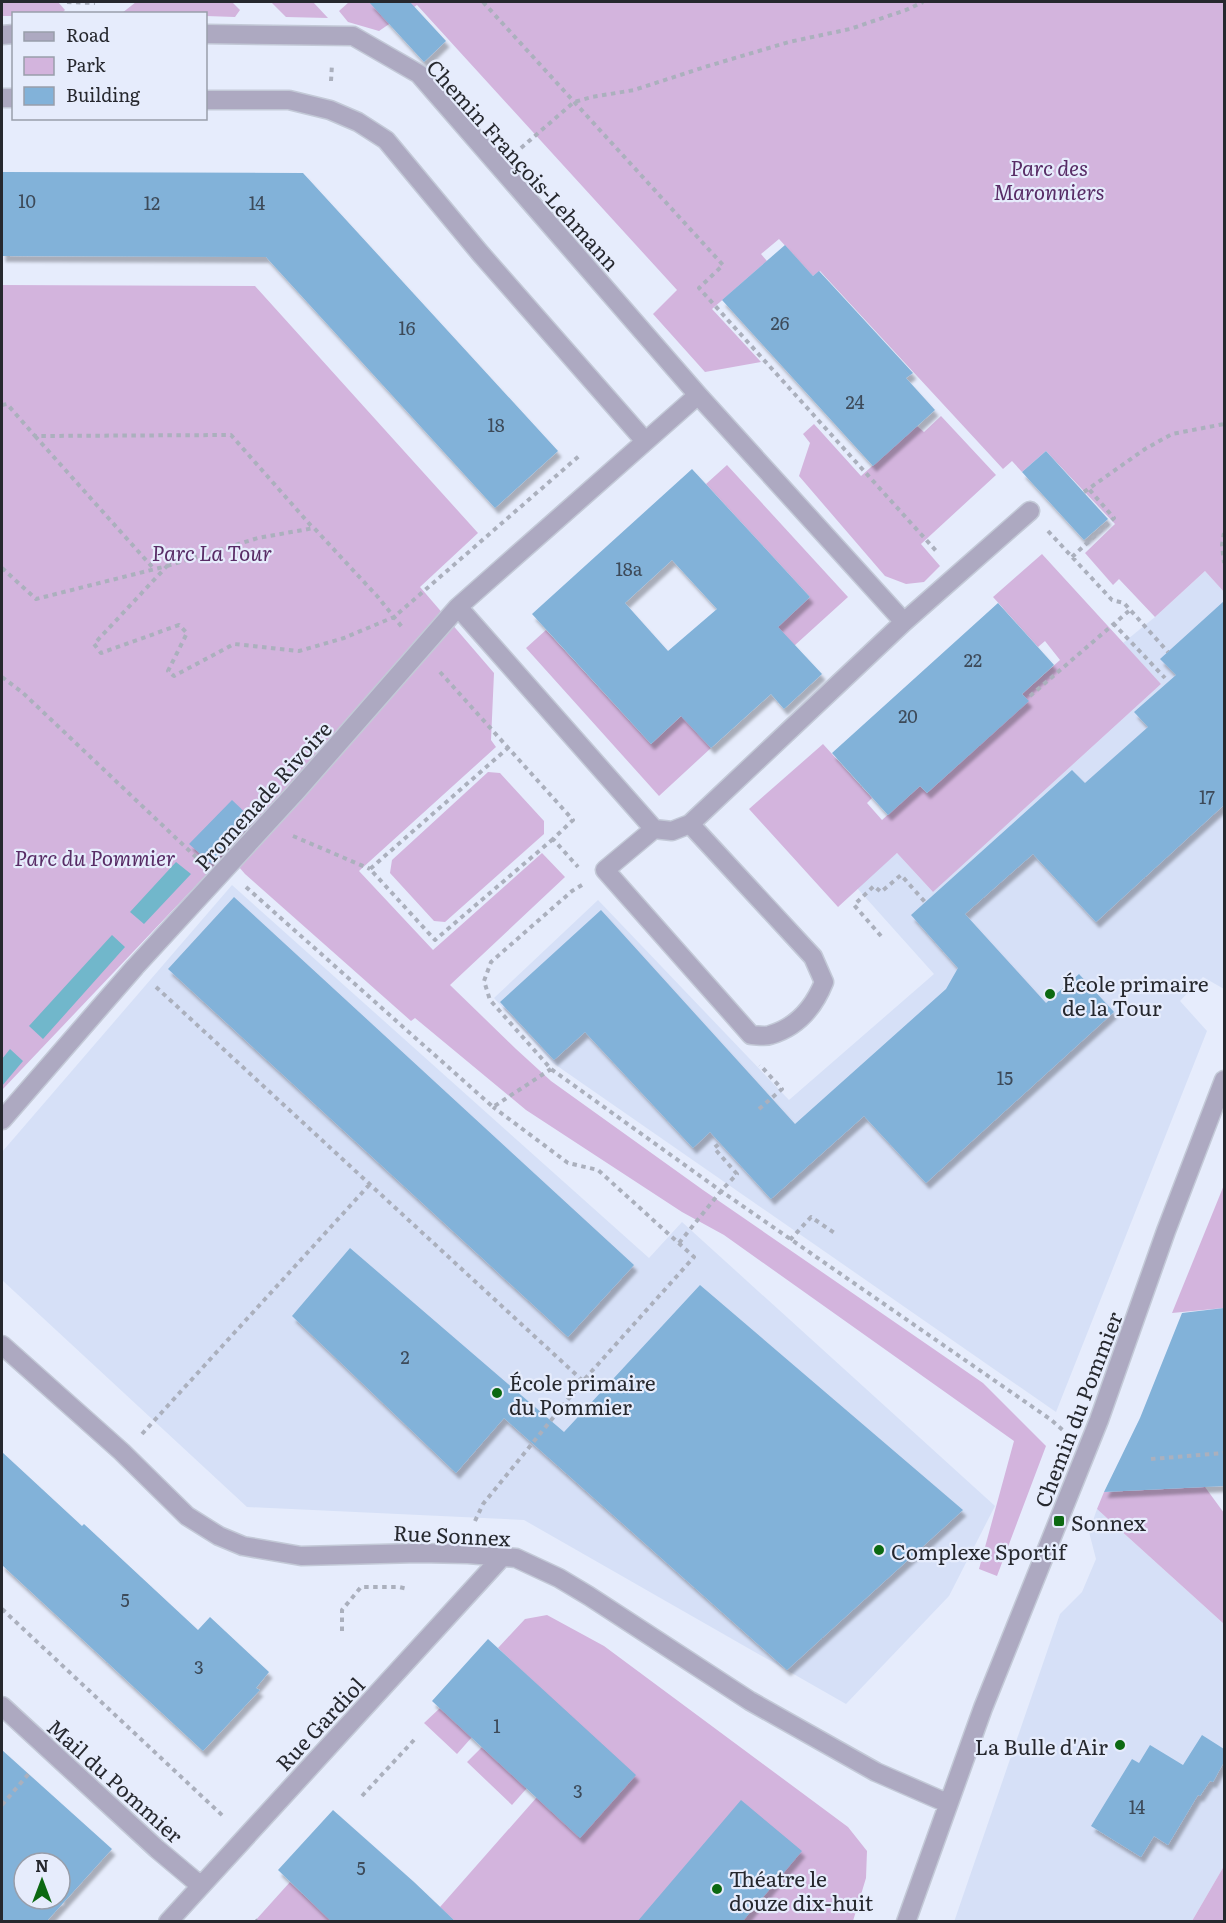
<svg xmlns="http://www.w3.org/2000/svg" width="1226" height="1923" viewBox="0 0 1226 1923" font-family="Literata,serif">
	<defs>
		<filter id="shadow"><feDropShadow dx="3.5" dy="6" stdDeviation="1.5" flood-color="#0004"/></filter>
	</defs>
	<rect width="100%" height="100%" fill="#e6ecfc"/>
	<path fill="#d6e0f7" d="M 1205,571 L 1224,592 L 1224,989 L 1203,977 L 1180,1001 L 1207,1031 L 1056,1412 L 553,1063 L 494,998 L 598,900 L 789,1100 L 934,974 L 857,888 L 897,853 L 933,892 L 1161,684 L 1123,643 L 1155,617 Z
		M 232,885 L 649,1258 L 682,1222 L 995,1506 L 949,1596 L 846,1704 L 524,1520 L 247,1507 L 2,1280 L 2,1152 Z
		M 1097,1509 L 1224,1624 L 1224,1866 L 1192,1921 L 954,1922 L 1060,1614 L 1082,1592 L 1096,1559 L 1089,1532 Z"/>
	<path fill="#d3b4dd" d="M 2,2 L 58,2 L 65,10 L 62,13 L 14,14 L 13,16 L 2,16 Z
		M 136,2 L 232,2 L 240,10 L 235,17 L 206,16 L 206,14 L 122,13 Z
		M 271,2 L 313,2 L 328,18 L 286,17 Z
		M 349,2 L 1224,2 L 1224,592 L 1205,571 L 1155,617 L 1119,579 L 1113,585 L 1085,553 L 1115,524 L 1046,451 L 1022,472 L 1012,461 L 1003,469 L 820,271 L 813,276 L 779,239 L 761,254 L 767,261 L 712,309 L 761,362 L 705,372 L 653,314 L 677,290 L 417,5 L 379,31 L 348,22 L 339,11 Z
		M 2,285 L 255,286 L 478,533 L 420,587 L 494,673 L 491,740 L 496,747 L 359,871 L 433,950 L 542,853 L 565,877 L 450,985 L 516,1049 L 551,1081 L 703,1190 L 983,1383 L 1046,1446 L 997,1576 L 979,1569 L 1014,1441 L 724,1235 L 682,1212 L 526,1110 L 415,1018 L 411,1021 L 245,874 L 227,853 L 2,1090 Z
		M 941,416 L 996,475 L 921,544 L 940,566 L 924,582 L 906,584 L 885,576 L 799,476 L 810,443 L 803,434 L 814,424 L 861,476 L 917,426 L 924,432 Z
		M 727,465 L 848,597 L 698,733 L 711,748 L 659,796 L 526,648 L 546,630 L 651,744 L 810,597 L 706,484 Z
		M 1042,554 L 1161,684 L 933,892 L 897,853 L 838,907 L 749,809 L 823,744 L 872,798 L 867,803 L 882,820 L 920,786 L 927,793 L 1028,701 L 1022,694 L 1060,660 L 1045,641 L 1038,647 L 993,597 Z
		M 488,772 L 500,773 L 544,821 L 544,834 L 445,922 L 434,921 L 390,873 L 392,860 Z
		M 1224,1185 L 1224,1308 L 1172,1313 Z
		M 1205,1487 L 1224,1513 L 1224,1624 L 1097,1509 L 1104,1492 Z
		M 547,1615 L 604,1646 L 848,1827 L 867,1851 L 866,1878 L 853,1921 L 456,1922 L 440,1907 L 537,1797 L 569,1715 L 498,1648 L 525,1619 Z
		M 440,1708 L 472,1737 L 457,1754 L 424,1723 Z
		M 482,1747 L 527,1788 L 512,1805 L 467,1762 Z
		M 1224,1866 L 1224,1921 L 1192,1921 Z
		M 290,1882 L 332,1921 L 254,1922 Z"/>
	<path fill="#71b7cb" d="M 176,862 L 191,874 L 144,924 L 130,912 Z
		M 112,935 L 125,947 L 43,1039 L 29,1026 Z
		M 10,1049 L 23,1061 L 2,1086 L 2,1059 Z"/>
	<path fill="#82b2d9" fill-rule="evenodd" filter="url(#shadow)" d="M 369,2 L 410,2 L 446,41 L 424,62 Z
		M 2,172 L 303,173 L 558,451 L 495,508 L 266,257 L 2,256 Z
		M 785,245 L 813,276 L 819,271 L 913,373 L 906,378 L 935,410 L 873,466 L 722,300 Z
		M 1046,451 L 1108,519 L 1084,540 L 1022,472 Z
		M 692,469 L 810,597 L 778,627 L 822,674 L 784,709 L 771,694 L 711,748 L 681,716 L 651,744 L 532,614 ZM 672,560 L 717,609 L 668,651 L 625,603 Z
		M 1224,601 L 1224,805 L 1096,922 L 1033,854 L 965,914 L 1046,1003 L 1079,974 L 1114,1012 L 926,1183 L 864,1116 L 771,1199 L 710,1132 L 693,1148 L 585,1032 L 554,1060 L 500,1002 L 601,910 L 795,1124 L 946,989 L 958,968 L 911,915 L 1072,770 L 1085,783 L 1148,727 L 1134,712 L 1176,675 L 1160,659 Z
		M 998,603 L 1054,665 L 1022,694 L 1029,701 L 927,793 L 920,786 L 888,815 L 832,753 Z
		M 232,800 L 254,821 L 212,864 L 189,844 Z
		M 234,897 L 634,1265 L 568,1337 L 168,969 Z
		M 350,1248 L 564,1432 L 700,1285 L 963,1510 L 787,1670 L 504,1418 L 456,1473 L 292,1316 Z
		M 1224,1308 L 1224,1486 L 1104,1492 L 1140,1418 L 1182,1313 Z
		M 2,1452 L 82,1526 L 84,1524 L 198,1630 L 210,1617 L 269,1672 L 256,1688 L 260,1690 L 203,1751 L 2,1565 Z
		M 488,1639 L 636,1775 L 580,1838 L 432,1701 Z
		M 1202,1735 L 1224,1749 L 1224,1762 L 1213,1782 L 1210,1781 L 1200,1796 L 1198,1795 L 1168,1845 L 1154,1836 L 1141,1857 L 1091,1826 L 1132,1759 L 1139,1763 L 1150,1745 L 1183,1765 Z
		M 2,1750 L 112,1849 L 46,1922 L 2,1922 ZM 24,1863 L 60,1863 L 60,1899 L 24,1899 Z
		M 741,1800 L 802,1851 L 742,1922 L 637,1922 Z
		M 333,1810 L 414,1882 L 456,1922 L 332,1922 L 278,1870 Z"/>
	<g fill="none" stroke-linecap="round" stroke-linejoin="round">
		<defs>
			<path id="minor" d="M 206,34 L 353,36 L 419,74 L 698,395 L 904,622
				M 2,35 L 14,34
				M 2,98 L 14,98
				M 206,100 L 289,100 L 330,110 L 358,122 L 386,140 L 480,253 L 645,441
				M 458,607 L 654,829 L 672,831 L 690,824 L 904,622 L 1030,511
				M 654,829 L 605,870 L 751,1035 C 757,1035 765,1037 770,1035 C 798,1027 814,1007 824,982 L 813,957 L 690,824
				M 2,1120 L 135,967 L 294,794 L 458,607 L 698,395
				M 2,1345 L 122,1452 L 187,1516 L 219,1536 L 243,1546 L 301,1556 L 419,1553 L 468,1554 L 516,1558 L 559,1578 L 589,1596 L 750,1701 L 876,1772 L 947,1803
				M 2,1706 L 157,1849 L 201,1886
				M 168,1922 L 503,1556
				M 906,1922 L 983,1708 L 1099,1420 L 1166,1231 L 1224,1080"/>
		</defs>
		<use href="#minor" stroke="#c3c9d7" stroke-width="21"/>
		<path stroke="#abb0bd" stroke-width="4" stroke-dasharray="4.5 4.5" stroke-linecap="butt" d="M 67,2 L 95,3
			M 483,2 L 723,265 L 699,288 L 938,553
			M 331,81 L 332,64
			M 521,148 L 574,102 L 592,97 L 634,90 L 708,66 L 789,42 L 850,29 L 906,10 L 923,2
			M 2,405 L 7,404 L 35,436 L 231,435 L 313,528
			M 35,436 L 154,569
			M 1084,492 L 1145,449 L 1172,434 L 1224,424
			M 1048,531 L 1112,600 L 1124,603 L 1168,652
			M 1224,533 L 1222,545 L 1224,563
			M 1072,557 L 1114,518 L 1088,488
			M 167,566 L 258,538 L 314,528 L 377,596 L 402,627
			M 2,568 L 36,599 L 167,566 L 94,644 L 101,653 L 179,625 L 187,633 L 168,671 L 174,676 L 234,644 L 299,651 L 344,638 L 394,617 L 579,456
			M 1113,623 L 1165,678
			M 440,672 L 573,820 L 553,839 L 578,867
			M 2,677 L 23,693 L 197,858
			M 1030,696 L 1130,610
			M 509,747 L 370,869 L 435,940 L 553,839
			M 293,836 L 370,869
			M 582,885 L 572,891 L 491,962 L 484,981 L 490,1000 L 551,1069 L 721,1191 L 1050,1419 L 1065,1432
			M 246,887 L 493,1107 L 551,1069
			M 881,936 L 854,905 L 874,886 L 881,892 L 901,875 L 925,902
			M 156,987 L 583,1381
			M 759,1109 L 782,1089 L 760,1065
			M 790,1240 L 811,1217 L 836,1234
			M 679,1243 L 721,1191 L 737,1174 L 714,1148 L 720,1143
			M 142,1434 L 370,1184
			M 1151,1459 L 1224,1453
			M 475,1521 L 483,1504 L 583,1381 L 694,1257 L 598,1170 L 568,1163 L 493,1107
			M 2,1609 L 224,1817
			M 342,1631 L 342,1610 L 361,1587 L 399,1587 L 408,1589
			M 362,1796 L 414,1740
			M 2,1805 L 31,1771
			M 255,1920 L 257,1922"/>
		<use href="#minor" stroke="#ada9c1" stroke-width="18"/>
	</g>
	<g fill="#0c6912" stroke="#e6ecfc" stroke-width="2">
		<circle cx="1050" cy="994" r="6"/>
		<circle cx="497" cy="1393" r="6"/>
		<rect x="1053" y="1515" width="12" height="12" rx="3"/>
		<circle cx="879" cy="1550" r="6"/>
		<circle cx="1120" cy="1745" r="6"/>
		<circle cx="717" cy="1889" r="6"/>
	</g>
	<g text-anchor="middle" dominant-baseline="central" stroke-width="4.5" stroke-linejoin="round" paint-order="stroke">
		<g font-size="18" fill="#3d4a59">
			<text x="27" y="200">10</text>
			<text x="152" y="202">12</text>
			<text x="257" y="202">14</text>
			<text x="780" y="322">26</text>
			<text x="407" y="327">16</text>
			<text x="855" y="401">24</text>
			<text x="496" y="424">18</text>
			<text x="629" y="568">18a</text>
			<text x="973" y="659">22</text>
			<text x="908" y="715">20</text>
			<text x="1207" y="796">17</text>
			<text x="1005" y="1077">15</text>
			<text x="405" y="1356">2</text>
			<text x="125" y="1599">5</text>
			<text x="199" y="1666">3</text>
			<text x="497" y="1725">1</text>
			<text x="578" y="1790">3</text>
			<text x="1137" y="1806">14</text>
			<text x="361" y="1867">5</text>
		</g>
		<g font-size="21" fill="#26282e" stroke="#e6ecfc">
			<text transform="translate(524 164) rotate(48)">Chemin François-Lehmann</text>
			<text transform="translate(262 795) rotate(-48)">Promenade Rivoire</text>
			<text transform="translate(1077 1409) rotate(-69)">Chemin du Pommier</text>
			<text transform="translate(452 1534) rotate(3)">Rue Sonnex</text>
			<text transform="translate(319 1723) rotate(-47)">Rue Gardiol</text>
			<text transform="translate(116 1780) rotate(42)">Mail du Pommier</text>
		</g>
		<g font-size="21" font-style="italic" fill="#582c66" stroke="#e6ecfc">
			<text x="1049" y="166">Parc des<tspan x="1049" dy="24">Maronniers</tspan></text>
			<text x="212" y="551">Parc La Tour</text>
			<text x="95" y="856">Parc du Pommier</text>
		</g>
		<g font-size="21" fill="#26282e" stroke="#e6ecfc" text-anchor="start">
			<text x="1062" y="982">École primaire<tspan x="1062" dy="24">de la Tour</tspan></text>
			<text x="509" y="1381">École primaire<tspan x="509" dy="24">du Pommier</tspan></text>
			<text x="1071" y="1521">Sonnex</text>
			<text x="891" y="1550">Complexe Sportif</text>
			<text x="1108" y="1745" text-anchor="end">La Bulle d'Air</text>
			<text x="729" y="1877">Théatre le<tspan x="729" dy="24">douze dix-huit</tspan></text>
		</g>
	</g>
	<rect width="1226" height="1923" fill="none" stroke="#26282e" stroke-width="6"/>
	<rect x="12" y="12" width="195" height="108" fill="#e6ecfc" stroke="#999eaa" stroke-width="1.5"/>
	<rect x="24" y="32" width="30" height="9" fill="#ada9c1" stroke="#999eaa" stroke-width="1.5"/>
	<text x="66" y="42" font-size="18" fill="#26282e">Road</text>
	<rect x="24" y="57" width="30" height="18" fill="#d3b4dd" stroke="#999eaa" stroke-width="1.5"/>
	<text x="66" y="72" font-size="18" fill="#26282e">Park</text>
	<rect x="24" y="87" width="30" height="18" fill="#82b2d9" stroke="#999eaa" stroke-width="1.5"/>
	<text x="66" y="102" font-size="18" fill="#26282e">Building</text>
	<g transform="translate(42 1881)"><circle r="28" fill="#e6ecfc" stroke="#999eaa" stroke-width="1.5"/>
	<path d="M0-4.5L10 22L0 15L-10 22Z" fill="#0c6912"/>
	<text y="-9" font-size="16" font-weight="bold" text-anchor="middle" fill="#26282e">N</text>
	</g>
</svg>
